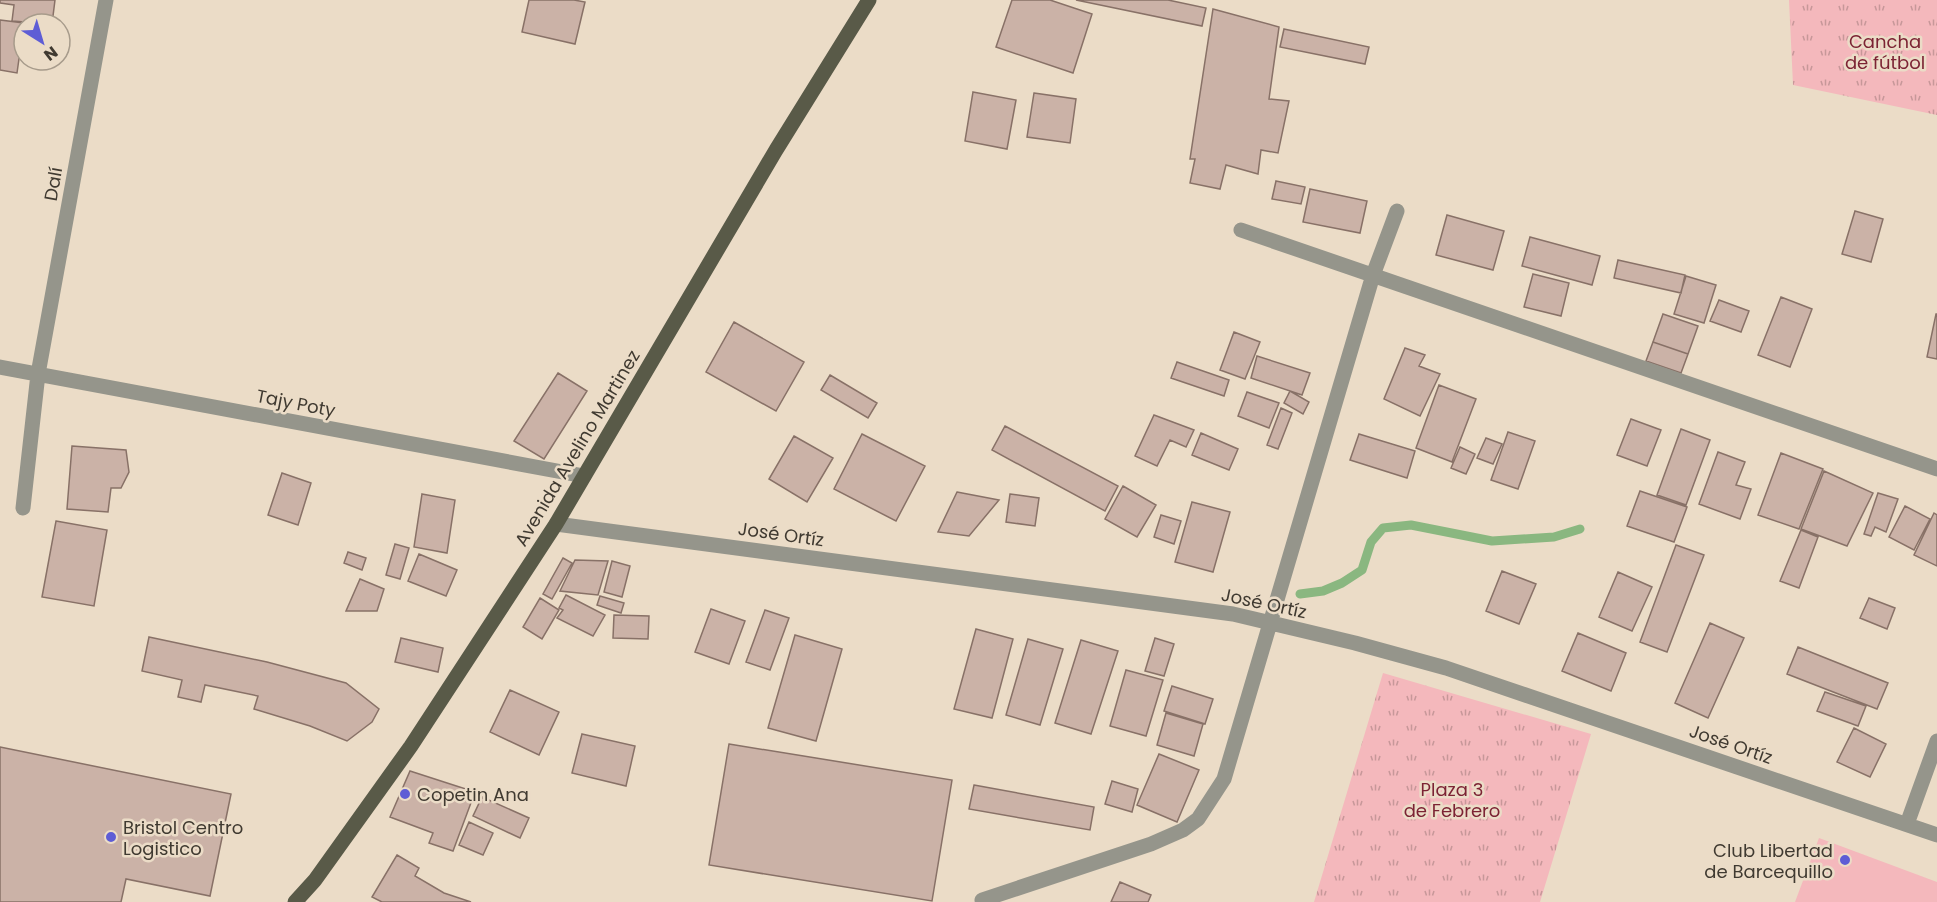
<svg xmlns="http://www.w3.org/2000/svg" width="1937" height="902" viewBox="0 0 1937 902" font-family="Poppins,sans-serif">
	<defs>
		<pattern id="park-tufts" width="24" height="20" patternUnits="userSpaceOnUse" patternTransform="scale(1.5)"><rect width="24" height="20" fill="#f4b8bc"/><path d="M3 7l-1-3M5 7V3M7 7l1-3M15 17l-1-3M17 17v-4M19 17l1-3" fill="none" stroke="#c79799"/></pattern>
	</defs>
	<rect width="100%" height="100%" fill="#ebdcc7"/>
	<path fill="#f4b8bc" d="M 1819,838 L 1937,882 L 1937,902 L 1795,902 Z"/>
	<path fill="url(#park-tufts)" d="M 1789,0 L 1937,0 L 1937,115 L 1793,85 Z
		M 1383,673 L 1591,734 L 1540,902 L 1314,902 Z"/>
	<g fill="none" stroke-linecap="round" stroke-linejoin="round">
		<path stroke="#8ab780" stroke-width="9" d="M 1300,594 L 1323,591 L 1342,583 L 1362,570 L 1371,542 L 1383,528 L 1411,525 L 1492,541 L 1554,537 L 1580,529"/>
	</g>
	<path fill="#cbb2a7" stroke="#887167" stroke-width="1.5" d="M 0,0 L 55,0 L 52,24 L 12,21 L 14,5 L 0,3 Z
		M 529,0 L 574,0 L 585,2 L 575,44 L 522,32 Z
		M 1012,0 L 1050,0 L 1092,14 L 1073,73 L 996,47 Z
		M 1076,0 L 1168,0 L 1206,8 L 1202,26 Z
		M 1213,9 L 1279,27 L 1269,99 L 1289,101 L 1278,153 L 1261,150 L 1258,174 L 1226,165 L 1220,189 L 1190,183 L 1195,159 L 1190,159 Z
		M 0,20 L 24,23 L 17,73 L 0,70 Z
		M 1284,29 L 1369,47 L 1365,64 L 1280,47 Z
		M 973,92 L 1016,100 L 1007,149 L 965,141 Z
		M 1034,93 L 1076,99 L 1070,143 L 1027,137 Z
		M 1276,181 L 1305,187 L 1301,204 L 1272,199 Z
		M 1310,189 L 1367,201 L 1360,233 L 1303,222 Z
		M 1855,211 L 1883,219 L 1871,262 L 1842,254 Z
		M 1447,215 L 1504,231 L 1493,270 L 1436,255 Z
		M 1530,237 L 1600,256 L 1592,285 L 1522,266 Z
		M 1618,260 L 1685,275 L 1681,293 L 1614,278 Z
		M 1533,274 L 1569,283 L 1561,316 L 1524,307 Z
		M 1686,276 L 1716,285 L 1704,323 L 1674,314 Z
		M 1781,297 L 1812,309 L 1790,367 L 1758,355 Z
		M 1719,300 L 1749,311 L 1741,332 L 1710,321 Z
		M 1663,314 L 1698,326 L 1688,354 L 1653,342 Z
		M 1936,314 L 1937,314 L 1937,359 L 1927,357 Z
		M 734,322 L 804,362 L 776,411 L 706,372 Z
		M 1234,332 L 1260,342 L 1245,379 L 1220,370 Z
		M 1653,342 L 1688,354 L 1681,373 L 1646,361 Z
		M 1405,348 L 1425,355 L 1419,366 L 1440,374 L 1420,416 L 1384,399 Z
		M 1257,356 L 1310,373 L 1302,395 L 1251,378 Z
		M 1177,362 L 1229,380 L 1224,396 L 1171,378 Z
		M 558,373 L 587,391 L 544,459 L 514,441 Z
		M 830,375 L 877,403 L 868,418 L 821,390 Z
		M 1439,385 L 1476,399 L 1452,462 L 1416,448 Z
		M 1290,391 L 1309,402 L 1303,414 L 1284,403 Z
		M 1247,392 L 1279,403 L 1269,428 L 1238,416 Z
		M 1281,408 L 1292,413 L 1278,449 L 1267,445 Z
		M 1154,415 L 1194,430 L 1186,447 L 1170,440 L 1157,466 L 1135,456 Z
		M 1631,419 L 1661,430 L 1647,466 L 1617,455 Z
		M 1005,426 L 1118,486 L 1105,511 L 992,450 Z
		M 1681,429 L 1710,440 L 1686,505 L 1657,495 Z
		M 1508,432 L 1535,441 L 1518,489 L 1491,480 Z
		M 1201,433 L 1238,449 L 1229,470 L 1192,455 Z
		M 862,434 L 925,466 L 896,521 L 834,489 Z
		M 1359,434 L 1415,451 L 1407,478 L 1350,460 Z
		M 794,436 L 833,458 L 807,502 L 769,479 Z
		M 1486,438 L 1502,444 L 1493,464 L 1477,458 Z
		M 72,446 L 126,450 L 129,472 L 121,488 L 111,488 L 108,512 L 67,509 Z
		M 1460,447 L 1475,454 L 1466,474 L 1451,468 Z
		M 1718,452 L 1745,462 L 1736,485 L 1751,489 L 1740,519 L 1699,504 Z
		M 1781,453 L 1823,469 L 1799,529 L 1758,515 Z
		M 1824,471 L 1873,493 L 1847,546 L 1801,529 Z
		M 282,473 L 311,483 L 298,525 L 268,515 Z
		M 1123,486 L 1156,505 L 1137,537 L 1105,519 Z
		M 1640,491 L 1687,507 L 1674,542 L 1627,526 Z
		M 957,492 L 999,500 L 969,536 L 938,532 Z
		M 1878,493 L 1898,499 L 1886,532 L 1875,527 L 1871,536 L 1864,534 Z
		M 422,494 L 455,500 L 447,553 L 414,547 Z
		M 1010,494 L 1039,498 L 1035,526 L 1006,522 Z
		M 1192,502 L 1230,512 L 1213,572 L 1175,562 Z
		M 1905,506 L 1930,519 L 1914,550 L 1889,537 Z
		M 1934,513 L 1937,515 L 1937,566 L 1914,555 Z
		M 1161,515 L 1181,521 L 1174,544 L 1154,537 Z
		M 56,521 L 107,530 L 94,606 L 42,597 Z
		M 1801,530 L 1818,537 L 1799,588 L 1780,581 Z
		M 395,544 L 409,548 L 400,579 L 386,575 Z
		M 1676,545 L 1704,555 L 1667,652 L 1640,642 Z
		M 348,552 L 366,558 L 362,570 L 344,563 Z
		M 419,554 L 457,570 L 446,596 L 408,581 Z
		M 563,558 L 572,563 L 552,599 L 543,594 Z
		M 575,560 L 608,561 L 598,595 L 560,591 Z
		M 612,561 L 630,566 L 622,597 L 604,592 Z
		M 1502,571 L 1536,584 L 1519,624 L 1486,611 Z
		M 1618,572 L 1652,587 L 1632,631 L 1599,617 Z
		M 360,579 L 384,589 L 377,611 L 346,611 Z
		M 566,595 L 605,615 L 593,636 L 557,618 L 563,610 L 559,608 Z
		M 600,596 L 624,603 L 621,613 L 597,605 Z
		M 540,598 L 559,610 L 542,639 L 523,627 Z
		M 1869,598 L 1895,608 L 1887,629 L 1860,618 Z
		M 711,609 L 745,621 L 729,664 L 695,652 Z
		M 765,610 L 789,618 L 770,670 L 746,662 Z
		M 614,615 L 649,616 L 648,639 L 613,638 Z
		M 1710,623 L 1744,638 L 1708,718 L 1675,703 Z
		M 976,629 L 1013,639 L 992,718 L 954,709 Z
		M 1578,633 L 1626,653 L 1611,691 L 1562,671 Z
		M 795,635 L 842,649 L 816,741 L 768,728 Z
		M 149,637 L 267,662 L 346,683 L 379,709 L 372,722 L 347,741 L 310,726 L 254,709 L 258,696 L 205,685 L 201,702 L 178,697 L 182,680 L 142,671 Z
		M 401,638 L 443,648 L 438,672 L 395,662 Z
		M 1155,638 L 1174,644 L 1164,676 L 1145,671 Z
		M 1028,639 L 1063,649 L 1040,725 L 1006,715 Z
		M 1081,640 L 1118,651 L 1091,734 L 1055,723 Z
		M 1798,647 L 1888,683 L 1877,709 L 1787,674 Z
		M 1126,670 L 1163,680 L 1146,736 L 1110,726 Z
		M 1172,686 L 1213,699 L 1205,724 L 1164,711 Z
		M 510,690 L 559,712 L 539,755 L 490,732 Z
		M 1825,692 L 1866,706 L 1858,726 L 1817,711 Z
		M 1166,713 L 1203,724 L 1194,756 L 1157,745 Z
		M 1854,728 L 1886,744 L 1870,777 L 1837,762 Z
		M 582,734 L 635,746 L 626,786 L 572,773 Z
		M 729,744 L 952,780 L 932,901 L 709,865 Z
		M 0,747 L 231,794 L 210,896 L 126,879 L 121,902 L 0,902 Z
		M 1159,754 L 1199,770 L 1177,822 L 1137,805 Z
		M 410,771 L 475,792 L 453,851 L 429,843 L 433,833 L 390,817 Z
		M 1112,781 L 1138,789 L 1132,812 L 1105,804 Z
		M 974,785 L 1094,807 L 1090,830 L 969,809 Z
		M 482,797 L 529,818 L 520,838 L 473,816 Z
		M 469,822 L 493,833 L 483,855 L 459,845 Z
		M 397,855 L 419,868 L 415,876 L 444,893 L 471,902 L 382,902 L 372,897 Z
		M 1120,882 L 1151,895 L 1148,902 L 1111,902 Z"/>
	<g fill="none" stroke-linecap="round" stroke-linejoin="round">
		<path stroke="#95958b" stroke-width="15" d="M 1241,230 L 1937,469
			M 0,367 L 584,476
			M 23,508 L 38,374 L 106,0
			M 556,524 L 1233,614 L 1355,643 L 1446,668 L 1937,835
			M 1907,824 L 1937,741
			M 982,900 L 1151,844 L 1183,830 L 1198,819 L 1224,779 L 1373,275 L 1397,211"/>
		<path stroke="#595a48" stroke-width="15" d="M 295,902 L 315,880 L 411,746 L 556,524 L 776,150 L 869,0"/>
	</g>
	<g fill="#5e5dd5" stroke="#ebdcc7" stroke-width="2">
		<circle cx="405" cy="794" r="6"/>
		<circle cx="111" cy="837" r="6"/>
		<circle cx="1845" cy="860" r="6"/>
	</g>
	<g text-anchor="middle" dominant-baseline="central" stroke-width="5" stroke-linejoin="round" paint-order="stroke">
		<g font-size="18" fill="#7c2334" stroke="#ebdcc7">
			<text x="1885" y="41">Cancha<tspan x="1885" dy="21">de fútbol</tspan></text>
			<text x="1452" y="789">Plaza 3<tspan x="1452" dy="21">de Febrero</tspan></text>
		</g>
		<g font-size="18" fill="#403a31" stroke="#ebdcc7">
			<text transform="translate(53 184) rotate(-80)">Dalí</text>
			<text transform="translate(296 403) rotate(11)">Tajy Poty</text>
			<text transform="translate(577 448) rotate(-59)">Avenida Avelino Martinez</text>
			<text transform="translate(781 534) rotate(8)">José Ortíz</text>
			<text transform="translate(1264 603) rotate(12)">José Ortíz</text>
			<text transform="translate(1731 744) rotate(19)">José Ortíz</text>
		</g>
		<g font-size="18" fill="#403a31" stroke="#ebdcc7" text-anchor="start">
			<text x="417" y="794">Copetin Ana</text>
			<text x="123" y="827">Bristol Centro<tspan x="123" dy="21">Logistico</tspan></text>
			<text x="1833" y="850" text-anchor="end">Club Libertad<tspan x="1833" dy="21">de Barcequillo</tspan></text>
		</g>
	</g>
	<g transform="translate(42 42) rotate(143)"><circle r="28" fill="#ebdcc7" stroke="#a79b8b" stroke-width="1.5"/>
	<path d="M0-4.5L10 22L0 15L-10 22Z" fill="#5e5dd5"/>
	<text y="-9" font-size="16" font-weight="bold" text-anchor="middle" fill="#403a31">N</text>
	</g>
</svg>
